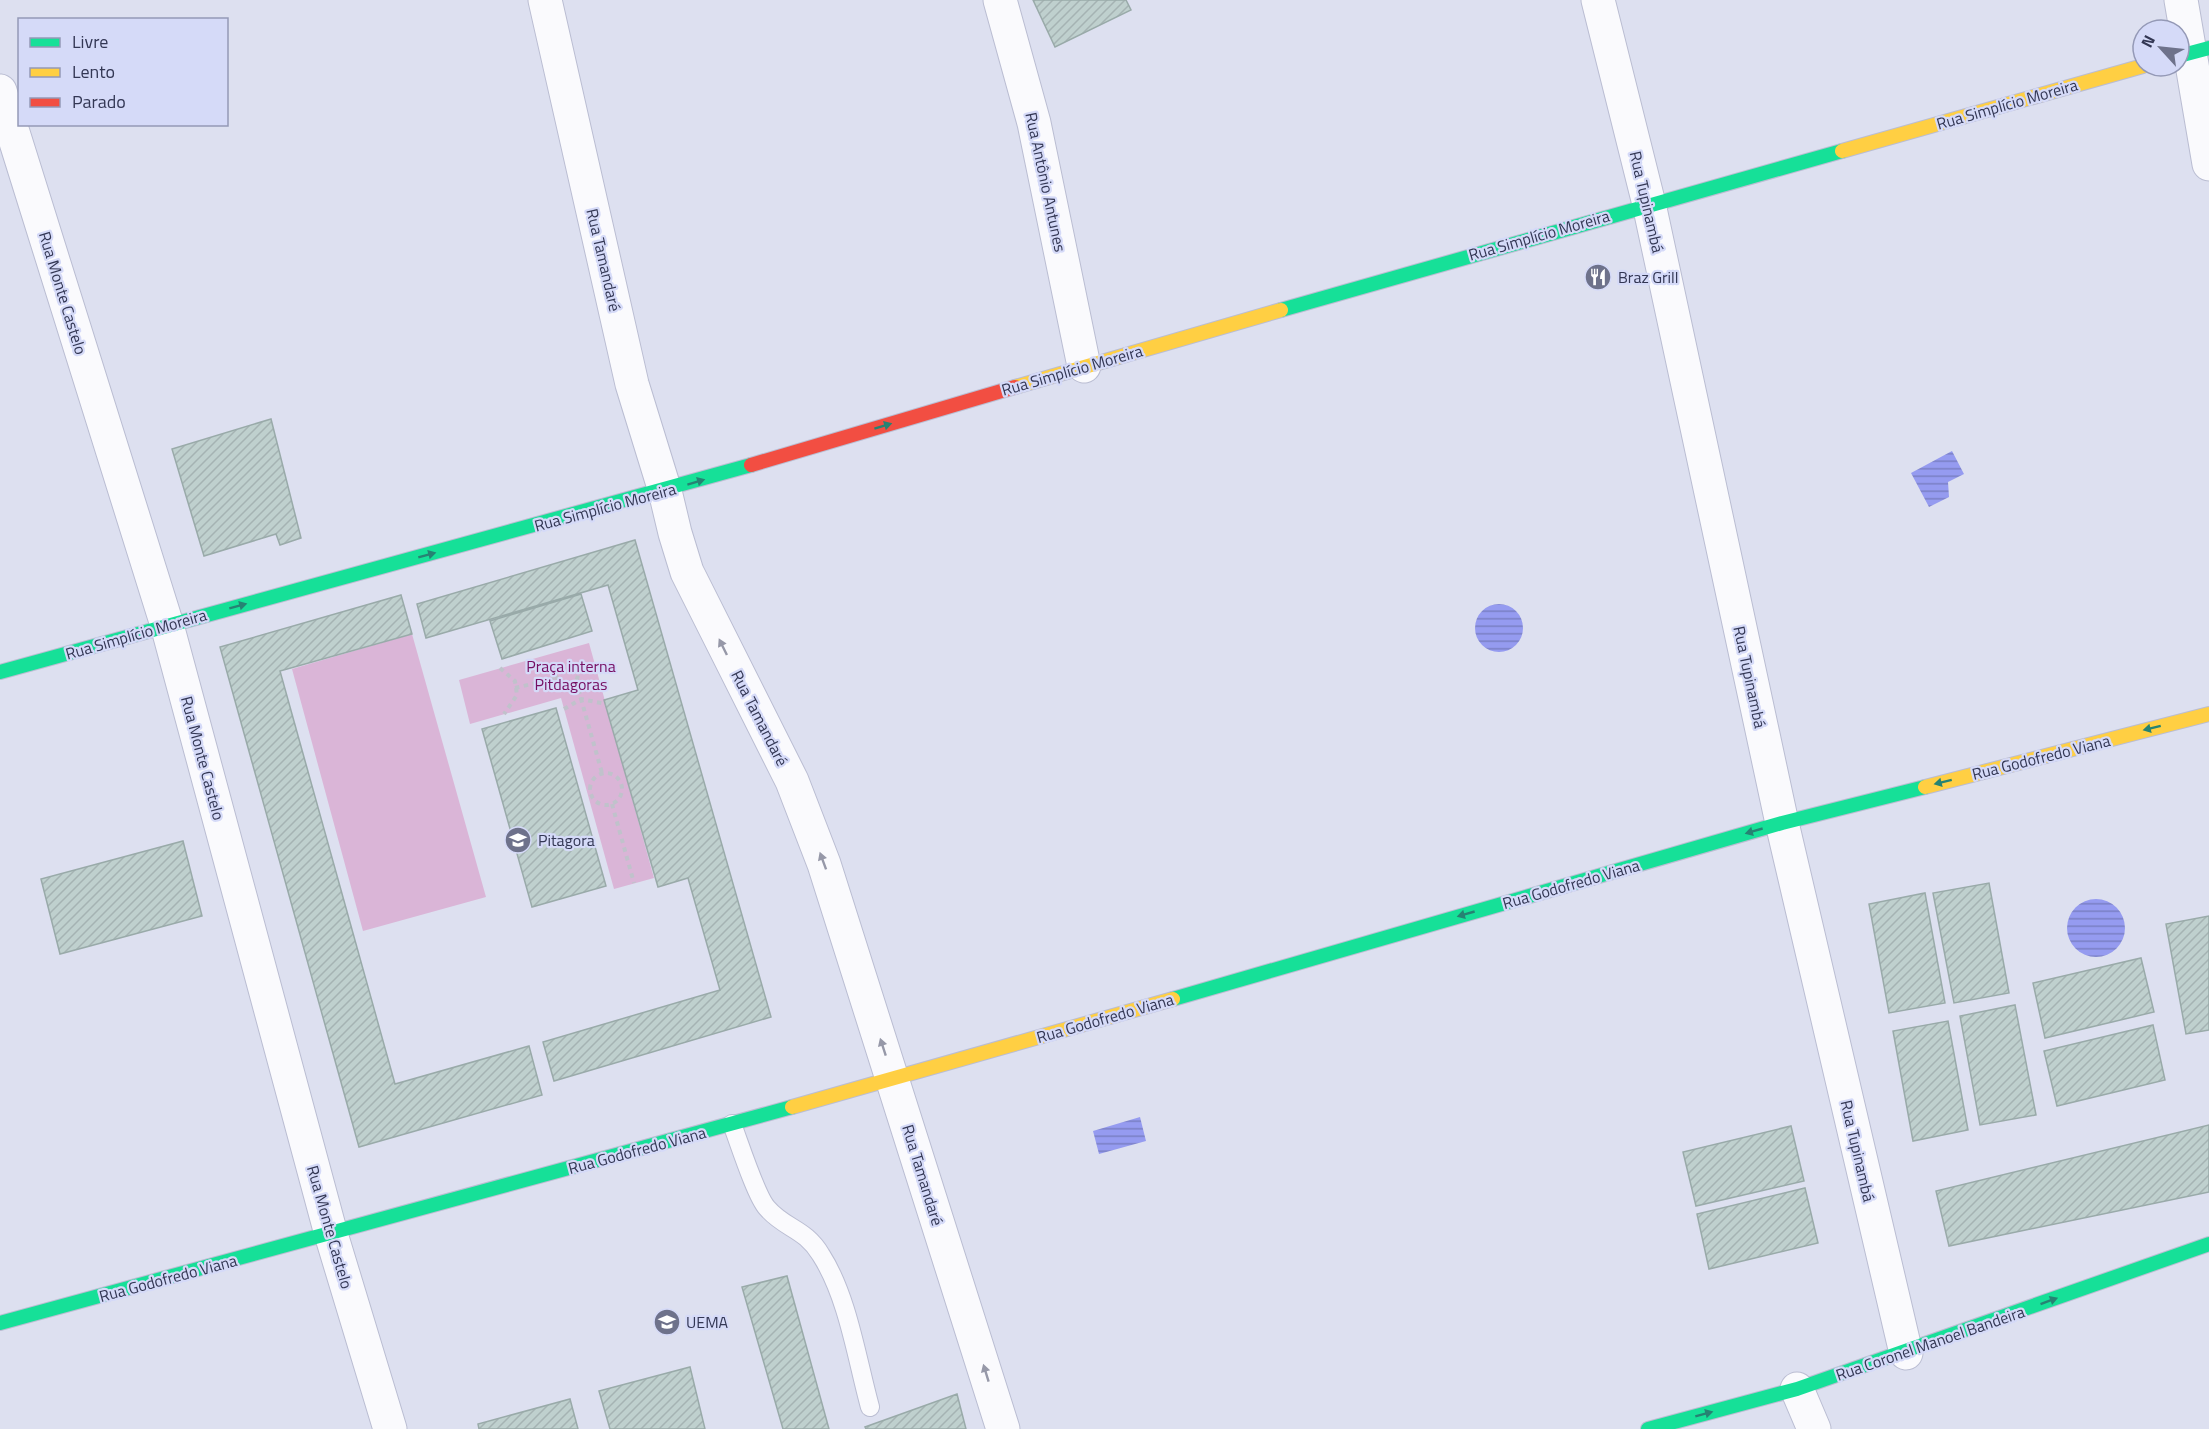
<svg xmlns="http://www.w3.org/2000/svg" width="2209" height="1429" viewBox="0 0 2209 1429" font-family="'Titillium Web',sans-serif">
	<defs>
		<pattern id="water-rules" width="6" height="5" patternUnits="userSpaceOnUse" patternTransform="scale(1.5)"><rect width="6" height="5" fill="#959bf0"/><path d="M0 2.5h6" fill="none" stroke="#7a7fc5"/></pattern>
		<pattern id="building-hatch" width="6" height="6" patternUnits="userSpaceOnUse" patternTransform="scale(1.5)"><rect width="6" height="6" fill="#bfd0ce"/><path d="M-1 1l2-2M0 6l6-6M5 7l2-2" fill="none" stroke="#a5b3b3"/></pattern>
	</defs>
	<rect width="100%" height="100%" fill="#dde0f0"/>
	<path fill="#dab5d7" d="M 412,634 L 486,897 L 363,931 L 292,669 Z
		M 589,643 L 654,878 L 614,889 L 561,698 L 470,724 L 459,680 Z"/>
	<path fill="url(#water-rules)" d="M 1952,451 L 1964,474 L 1948,482 L 1949,497 L 1929,507 L 1911,473 Z
		M1475 628a24 24 0 1 1 48 0a24 24 0 1 1-48 0Z
		M2067 928a29 29 0 1 1 58 0a29 29 0 1 1-58 0Z
		M 1140,1117 L 1146,1141 L 1099,1154 L 1093,1131 Z"/>
	<path fill="url(#building-hatch)" stroke="#99aaa9" stroke-width="1.5" d="M 1033,0 L 1126,0 L 1131,10 L 1055,47 Z
		M 271,419 L 301,538 L 280,545 L 276,534 L 204,556 L 172,449 Z
		M 635,540 L 771,1017 L 554,1081 L 543,1042 L 720,990 L 688,878 L 658,887 L 604,700 L 638,690 L 608,585 L 426,638 L 417,604 Z
		M 581,594 L 592,631 L 502,659 L 490,621 Z
		M 401,595 L 412,634 L 280,671 L 395,1084 L 529,1046 L 542,1095 L 359,1147 L 220,647 Z
		M 556,708 L 606,886 L 532,907 L 482,729 Z
		M 183,841 L 202,916 L 60,954 L 41,879 Z
		M 1989,883 L 2009,993 L 1954,1003 L 1933,893 Z
		M 1925,893 L 1945,1003 L 1889,1013 L 1869,904 Z
		M 2209,916 L 2209,1030 L 2186,1034 L 2166,924 Z
		M 2141,958 L 2154,1012 L 2045,1038 L 2033,983 Z
		M 2015,1005 L 2036,1115 L 1980,1125 L 1960,1016 Z
		M 1948,1021 L 1968,1130 L 1913,1141 L 1893,1031 Z
		M 2153,1025 L 2165,1080 L 2057,1106 L 2044,1051 Z
		M 2209,1125 L 2209,1192 L 1949,1246 L 1936,1191 Z
		M 1791,1126 L 1804,1181 L 1696,1206 L 1683,1152 Z
		M 1805,1188 L 1818,1243 L 1709,1269 L 1697,1214 Z
		M 787,1276 L 829,1429 L 783,1429 L 742,1287 Z
		M 690,1367 L 705,1429 L 610,1429 L 599,1391 Z
		M 957,1394 L 966,1429 L 866,1429 L 865,1427 Z
		M 570,1399 L 578,1429 L 479,1429 L 478,1424 Z"/>
	<g fill="none" stroke-linecap="round" stroke-linejoin="round">
		<defs>
			<path id="lane" d="M 732,1124 C 739,1142 756,1196 767,1208 C 785,1229 805,1228 821,1255 C 848,1297 857,1360 870,1407"/>
			<path id="street" d="M 545,0 L 632,384 L 665,491 L 675,533 L 687,572 L 792,781 L 824,864 L 1003,1429
				M 1000,0 L 1034,123 L 1084,366
				M 1598,0 L 1649,204 L 1782,823 L 1906,1353
				M 2181,0 L 2209,164
				M 0,91 L 167,625 L 331,1234 L 390,1429
				M 1797,1389 L 1814,1429"/>
			<path id="fast" d="M 2179,56 L 2209,48
				M 1281,310 L 1842,151
				M 0,672 L 751,465
				M 1173,999 L 1782,823 L 1925,787
				M 0,1323 L 792,1107
				M 1648,1429 L 1797,1389 L 2209,1244"/>
			<path id="slow" d="M 1842,151 L 2143,66
				M 1015,387 L 1281,310
				M 1925,787 L 2209,714
				M 792,1107 L 1173,999"/>
			<path id="jam" d="M 751,465 L 1015,387"/>
		</defs>
		<use href="#lane" stroke="#babdd2" stroke-width="20"/>
		<use href="#street" stroke="#babdd2" stroke-width="35"/>
		<use href="#fast" stroke="#babdd2" stroke-width="16"/>
		<use href="#slow" stroke="#babdd2" stroke-width="16"/>
		<use href="#jam" stroke="#babdd2" stroke-width="16"/>
		<path stroke="#c0c2cb" stroke-width="4" stroke-dasharray="4.5 4.5" stroke-linecap="butt" d="M556 674a11 11 0 1 1 22 0a11 11 0 1 1-22 0Z
			M 500,668 L 515,681 L 517,695 L 504,714
			M 576,681 L 602,773
			M 515,688 L 557,678
			M 564,709 L 581,699 L 606,704
			M590 789a16 16 0 1 1 32 0a16 16 0 1 1-32 0Z
			M 612,804 L 634,883"/>
		<use href="#lane" stroke="#fafafd" stroke-width="18"/>
		<use href="#street" stroke="#fafafd" stroke-width="33"/>
		<use href="#fast" stroke="#16e098" stroke-width="14"/>
		<use href="#slow" stroke="#ffcf43" stroke-width="14"/>
		<use href="#jam" stroke="#f24e42" stroke-width="14"/>
	</g>
	<defs><path id="oneway-solid" d="M-6-.8H1V-3.2L6.5 0L1 3.2V.8H-6Z" transform="scale(1.5)"/></defs>
	<g fill="#268373">
		<use href="#oneway-solid" transform="translate(883 426) rotate(-17)"/>
		<use href="#oneway-solid" transform="translate(696 482) rotate(-17)"/>
		<use href="#oneway-solid" transform="translate(427 555) rotate(-15)"/>
		<use href="#oneway-solid" transform="translate(238 606) rotate(-15)"/>
		<use href="#oneway-solid" transform="translate(2152 728) rotate(166)"/>
		<use href="#oneway-solid" transform="translate(1943 782) rotate(166)"/>
		<use href="#oneway-solid" transform="translate(1754 831) rotate(164)"/>
		<use href="#oneway-solid" transform="translate(1466 914) rotate(164)"/>
		<use href="#oneway-solid" transform="translate(2049 1301) rotate(-20)"/>
		<use href="#oneway-solid" transform="translate(1704 1414) rotate(-15)"/>
	</g>
	<g fill="#9698a8">
		<use href="#oneway-solid" transform="translate(723 647) rotate(-116)"/>
		<use href="#oneway-solid" transform="translate(823 861) rotate(-110)"/>
		<use href="#oneway-solid" transform="translate(883 1047) rotate(-108)"/>
		<use href="#oneway-solid" transform="translate(986 1373) rotate(-107)"/>
	</g>
	<defs>
		<symbol id="restaurant-disc" viewBox="-11 -11 22 22"><circle r="9.5" fill="#6e728b" stroke="#d5daf8"/><path d="M-5-6h1v4h1v-4h1v4h1v-4h1v5L-1.5 .5V6h-2V.5L-5-1ZM5-6V6H3V1.5H1.5Q1.5-4 5-6Z" fill="#fff"/></symbol>
		<symbol id="university-disc" viewBox="-11 -11 22 22"><circle r="9.5" fill="#6e728b" stroke="#d5daf8"/><path d="M0-5L7-2L0 1L-7-2ZM-4 1L0 2.5L4 1V4Q0 6-4 4Z" fill="#fff"/></symbol>
	</defs>
	<g fill-rule="evenodd">
		<use href="#restaurant-disc" x="1583" y="262" width="30" height="30"/>
		<use href="#university-disc" x="503" y="825" width="30" height="30"/>
		<use href="#university-disc" x="652" y="1307" width="30" height="30"/>
	</g>
	<g text-anchor="middle" dominant-baseline="central" stroke-width="4.5" stroke-linejoin="round" paint-order="stroke">
		<g font-size="16" fill="#333754" stroke="#d5daf8">
			<text transform="translate(2007 104) rotate(-16)">Rua Simplício Moreira</text>
			<text transform="translate(1046 182) rotate(78)">Rua Antônio Antunes</text>
			<text transform="translate(1647 202) rotate(77)">Rua Tupinambá</text>
			<text transform="translate(1539 235) rotate(-16)">Rua Simplício Moreira</text>
			<text transform="translate(604 260) rotate(77)">Rua Tamandaré</text>
			<text transform="translate(63 293) rotate(73)">Rua Monte Castelo</text>
			<text transform="translate(1072 370) rotate(-16)">Rua Simplício Moreira</text>
			<text transform="translate(605 507) rotate(-15)">Rua Simplício Moreira</text>
			<text transform="translate(136 634) rotate(-16)">Rua Simplício Moreira</text>
			<text transform="translate(1750 677) rotate(78)">Rua Tupinambá</text>
			<text transform="translate(760 718) rotate(63)">Rua Tamandaré</text>
			<text transform="translate(2041 757) rotate(-14)">Rua Godofredo Viana</text>
			<text transform="translate(203 758) rotate(75)">Rua Monte Castelo</text>
			<text transform="translate(1571 884) rotate(-16)">Rua Godofredo Viana</text>
			<text transform="translate(1105 1018) rotate(-16)">Rua Godofredo Viana</text>
			<text transform="translate(637 1150) rotate(-15)">Rua Godofredo Viana</text>
			<text transform="translate(1858 1151) rotate(77)">Rua Tupinambá</text>
			<text transform="translate(923 1175) rotate(73)">Rua Tamandaré</text>
			<text transform="translate(330 1227) rotate(74)">Rua Monte Castelo</text>
			<text transform="translate(168 1278) rotate(-15)">Rua Godofredo Viana</text>
			<text transform="translate(1930 1343) rotate(-19)">Rua Coronel Manoel Bandeira</text>
		</g>
		<g font-size="16" fill="#333754" stroke="#d5daf8" text-anchor="start">
			<text x="1618" y="277">Braz Grill</text>
			<text x="538" y="840">Pitagora</text>
			<text x="686" y="1322">UEMA</text>
		</g>
		<g font-size="16" fill="#760e62" stroke="#d5daf8">
			<text x="571" y="666">Praça interna<tspan x="571" dy="18">Pitdagoras</tspan></text>
		</g>
	</g>
	<rect x="18" y="18" width="210" height="108" fill="#d5daf8" stroke="#9499b6" stroke-width="1.5"/>
	<rect x="30" y="38" width="30" height="9" fill="#16e098" stroke="#9499b6" stroke-width="1.5"/>
	<text x="72" y="48" font-size="18" fill="#333754">Livre</text>
	<rect x="30" y="68" width="30" height="9" fill="#ffcf43" stroke="#9499b6" stroke-width="1.5"/>
	<text x="72" y="78" font-size="18" fill="#333754">Lento</text>
	<rect x="30" y="98" width="30" height="9" fill="#f24e42" stroke="#9499b6" stroke-width="1.5"/>
	<text x="72" y="108" font-size="18" fill="#333754">Parado</text>
	<g transform="translate(2161 48) rotate(297)"><circle r="28" fill="#d5daf8" stroke="#9499b6" stroke-width="1.5"/>
	<path d="M0-4.5L10 22L0 15L-10 22Z" fill="#6e728b"/>
	<text y="-9" font-size="16" font-weight="bold" text-anchor="middle" fill="#333754">N</text>
	</g>
</svg>
